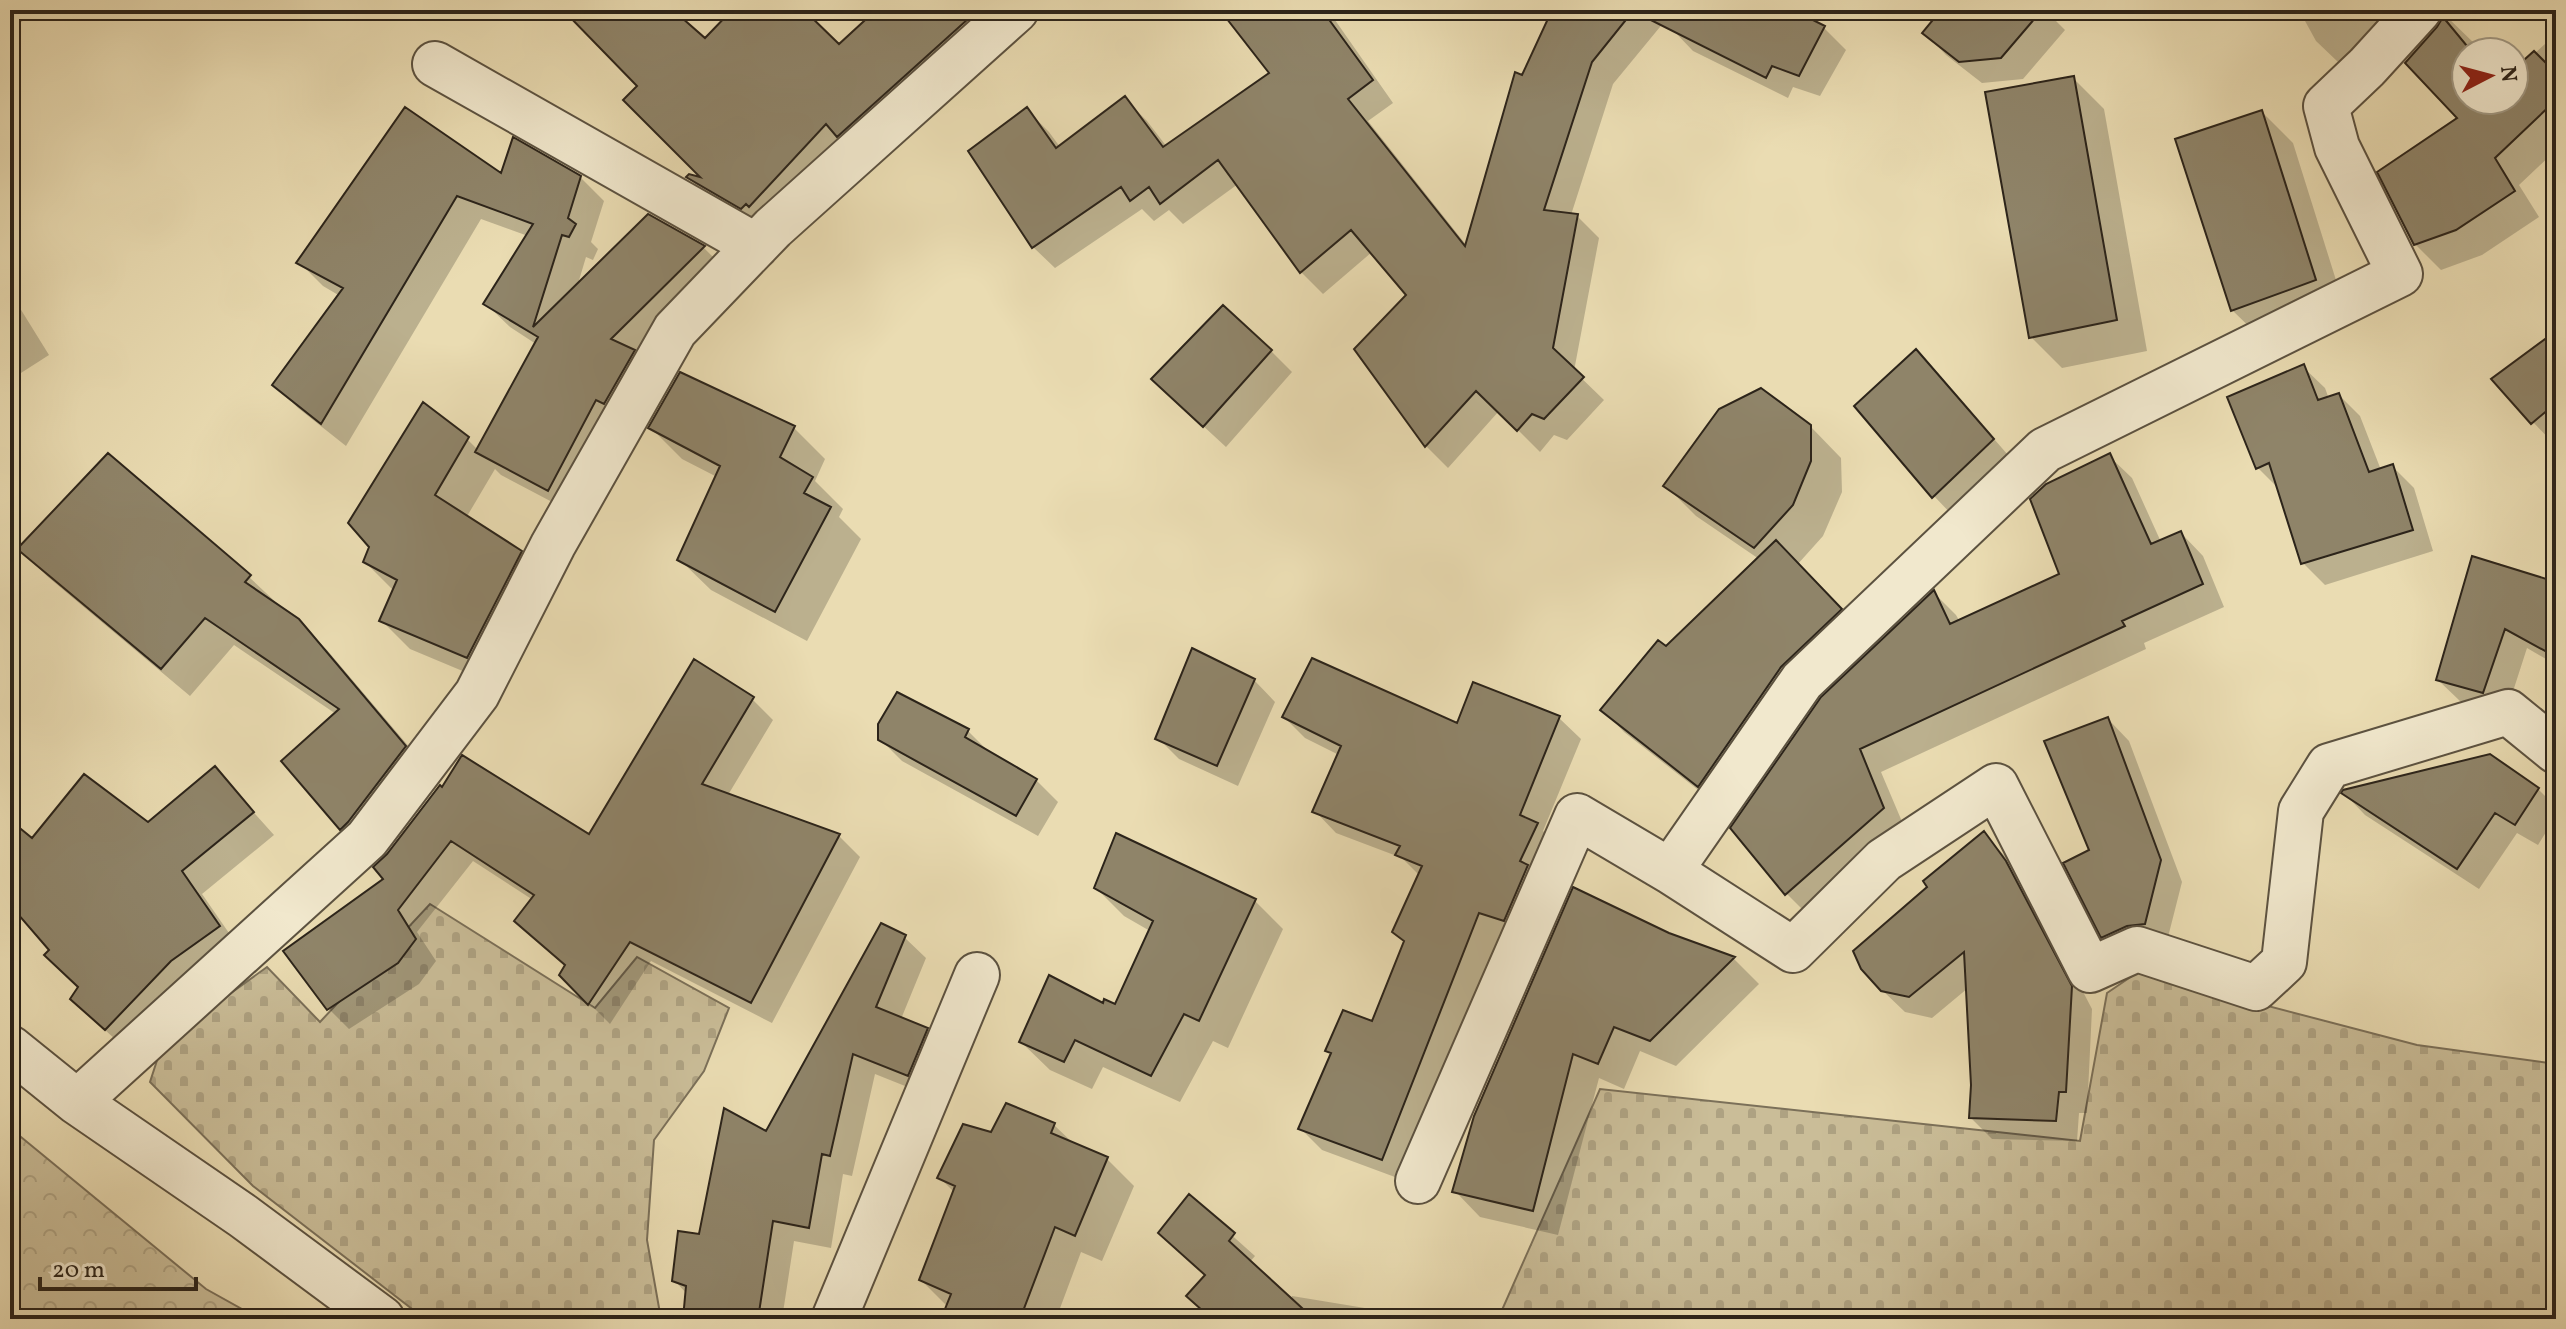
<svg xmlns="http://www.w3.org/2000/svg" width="2566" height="1329" viewBox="0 0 2566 1329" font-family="Vollkorn,serif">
	<defs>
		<pattern id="forest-crowns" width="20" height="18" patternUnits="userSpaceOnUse" patternTransform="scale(2)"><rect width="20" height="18" fill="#cabd98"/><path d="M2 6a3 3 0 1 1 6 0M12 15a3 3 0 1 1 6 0" fill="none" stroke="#aea282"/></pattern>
		<pattern id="cemetery-stones" width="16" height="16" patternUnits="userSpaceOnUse" patternTransform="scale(2)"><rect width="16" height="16" fill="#cabd98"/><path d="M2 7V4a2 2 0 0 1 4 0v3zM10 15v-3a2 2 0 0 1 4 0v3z" fill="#aea282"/></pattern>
	</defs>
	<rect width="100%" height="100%" fill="#eadcb2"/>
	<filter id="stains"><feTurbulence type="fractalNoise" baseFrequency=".0025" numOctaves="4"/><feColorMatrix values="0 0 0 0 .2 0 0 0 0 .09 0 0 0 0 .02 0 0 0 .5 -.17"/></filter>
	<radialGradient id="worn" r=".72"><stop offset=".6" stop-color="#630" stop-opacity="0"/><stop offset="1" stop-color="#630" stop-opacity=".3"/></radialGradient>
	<path fill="url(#forest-crowns)" stroke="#7b7059" stroke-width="2" d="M 10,1128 L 206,1289 L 260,1319 L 10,1319 Z"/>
	<path fill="url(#cemetery-stones)" stroke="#7b7059" stroke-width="2" d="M 430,904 L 595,1008 L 637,957 L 729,1008 L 704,1071 L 654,1140 L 647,1240 L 661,1319 L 425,1319 L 253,1186 L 150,1082 L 163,1042 L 267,967 L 320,1022 Z
		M 2138,972 L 2417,1045 L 2556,1064 L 2556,1319 L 1498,1319 L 1600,1089 L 2080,1141 L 2107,993 Z"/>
	<path fill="#0003" d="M 10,10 L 43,10 L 10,28 Z
		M 566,10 L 670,10 L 705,41 L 735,10 L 801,10 L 839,47 L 879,10 L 1020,10 L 763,229 L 709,198 L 688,177 L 706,180 L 640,86 Z
		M 1239,10 L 1328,10 L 1393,103 L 1368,121 L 1467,246 L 1523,77 L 1555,10 L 1662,10 L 1669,16 L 1613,84 L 1571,215 L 1577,216 L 1599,238 L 1574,371 L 1604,400 L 1567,440 L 1554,435 L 1540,452 L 1499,411 L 1448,468 L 1426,446 L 1357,349 L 1409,295 L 1372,252 L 1323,294 L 1301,272 L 1238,184 L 1183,224 L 1169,210 L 1154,221 L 1142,209 L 1055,268 L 1033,247 L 1027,110 L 1049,132 L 1060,147 L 1125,99 L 1147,121 L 1167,147 L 1272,74 Z
		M 1682,10 L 1789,10 L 1824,28 L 1846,50 L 1820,96 L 1793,87 L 1788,98 L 1693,51 L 1672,29 Z
		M 1944,10 L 2045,10 L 2065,30 L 2023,79 L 1982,83 L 1946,55 L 1925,33 Z
		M 2299,10 L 2430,10 L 2338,62 L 2316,41 Z
		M 2444,14 L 2478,47 L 2475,52 L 2466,52 L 2466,100 L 2514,100 L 2514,72 L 2556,34 L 2556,150 L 2519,185 L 2539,217 L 2482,255 L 2441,270 L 2415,244 L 2460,118 L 2439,28 Z
		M 2073,78 L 2104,109 L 2147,351 L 2062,368 L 2031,337 Z
		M 2262,112 L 2293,143 L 2346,312 L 2264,341 L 2232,310 Z
		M 502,176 L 580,177 L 604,201 L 591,242 L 598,249 L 593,260 L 586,257 L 577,287 L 703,247 L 727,271 L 573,513 L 501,475 L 495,469 L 466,518 L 521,552 L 549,580 L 496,685 L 410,649 L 382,621 L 394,591 L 365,562 L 371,546 L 467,439 L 478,450 L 536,344 L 510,327 L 486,304 L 528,236 L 481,219 L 346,446 L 298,408 L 275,384 L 340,296 L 323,286 L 299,262 Z
		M 10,292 L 49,355 L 10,380 Z
		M 2556,333 L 2556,442 L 2554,444 L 2533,422 Z
		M 1271,351 L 1292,372 L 1226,447 L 1175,400 Z
		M 2303,367 L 2325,388 L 2329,399 L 2339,395 L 2360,416 L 2381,470 L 2392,466 L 2414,488 L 2433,551 L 2325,585 L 2303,563 L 2280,490 L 2258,468 Z
		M 1937,373 L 2014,462 L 1955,518 L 1934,496 Z
		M 681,374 L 794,428 L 825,459 L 815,481 L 843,509 L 839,517 L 861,539 L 807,641 L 711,590 L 679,559 L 717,477 L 682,459 L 651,428 Z
		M 1810,426 L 1841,458 L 1842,492 L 1823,536 L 1797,565 L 1862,631 L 1720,807 L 1624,732 L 1603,710 L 1759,559 L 1696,516 L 1665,485 Z
		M 2109,456 L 2132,478 L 2161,542 L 2181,533 L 2203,556 L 2224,607 L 2144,643 L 2146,649 L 1881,772 L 1906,831 L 1809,916 L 1787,894 L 1733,828 L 1934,593 L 1956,615 L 1960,622 L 2062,575 Z
		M 20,549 L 249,577 L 327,650 L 433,775 L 369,856 L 342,828 L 336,714 L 234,645 L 190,696 L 48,577 Z
		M 2556,584 L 2556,665 L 2527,648 L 2506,713 L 2460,701 L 2438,680 Z
		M 1254,680 L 1275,702 L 1238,786 L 1179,759 L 1158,738 Z
		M 752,699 L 773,720 L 728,795 L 839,836 L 860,857 L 772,1023 L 651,961 L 610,1024 L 561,975 L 566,967 L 516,921 L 533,900 L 473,861 L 417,932 L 436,961 L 419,984 L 349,1029 L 328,1008 L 386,879 L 388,855 L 440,788 L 590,837 Z
		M 1284,717 L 1458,725 L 1559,718 L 1581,739 L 1543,831 L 1559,846 L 1525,942 L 1500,933 L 1403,1180 L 1322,1150 L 1300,1128 L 1332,1055 L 1328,1051 L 1373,1024 L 1405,942 L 1420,876 L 1402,858 L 1336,833 L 1315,811 L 1339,755 L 1305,738 Z
		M 2108,719 L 2129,741 L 2182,882 L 2166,945 L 2125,958 L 2103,936 L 2092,851 Z
		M 968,731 L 989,752 L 1036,780 L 1058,802 L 1038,836 L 902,761 L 880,739 Z
		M 215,769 L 274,835 L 202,894 L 240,949 L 127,1050 L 94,1020 L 80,988 L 10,901 L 10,822 L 32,841 L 148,825 Z
		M 2538,789 L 2556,807 L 2556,816 L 2538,845 L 2517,833 L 2479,889 L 2365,815 L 2344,793 Z
		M 1983,834 L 2005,856 L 2027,885 L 2092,1009 L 2087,1113 L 2079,1113 L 2077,1141 L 1992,1139 L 1971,1118 L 1973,1086 L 1968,988 L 1932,1018 L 1905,1012 L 1882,990 L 1930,888 Z
		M 1096,888 L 1255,901 L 1283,929 L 1228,1048 L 1213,1041 L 1180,1102 L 1103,1067 L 1092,1089 L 1050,1070 L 1021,1042 L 1103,1006 L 1116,1007 L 1150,931 L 1124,916 Z
		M 1668,935 L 1734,959 L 1759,984 L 1676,1066 L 1640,1051 L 1624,1089 L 1599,1078 L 1558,1235 L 1480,1217 L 1455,1191 Z
		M 904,937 L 926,958 L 901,1019 L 927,1030 L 948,1051 L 930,1096 L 875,1074 L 852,1176 L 843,1174 L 831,1248 L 794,1241 L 782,1319 L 685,1319 L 687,1294 L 674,1280 L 766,1133 Z
		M 1054,1125 L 1075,1145 L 1107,1159 L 1134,1186 L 1102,1261 L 1081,1252 L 1056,1319 L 943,1319 L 948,1307 L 921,1280 L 955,1193 L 940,1178 L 992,1135 Z
		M 1189,1197 L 1255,1256 L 1249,1263 L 1291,1302 L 1292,1296 L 1383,1311 L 1390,1319 L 1211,1319 L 1189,1296 L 1206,1276 L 1160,1233 Z"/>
	<path fill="#8f8469" stroke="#2c241a" stroke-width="2" d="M 563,10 L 673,10 L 705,38 L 732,10 L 804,10 L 839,44 L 876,10 L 978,10 L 837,137 L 826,124 L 749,207 L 746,204 L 741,209 L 686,177 L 689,174 L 700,177 L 623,100 L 637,86 Z
		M 1220,10 L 1322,10 L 1373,80 L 1348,99 L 1465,246 L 1515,72 L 1522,75 L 1552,10 L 1793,10 L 1825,26 L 1799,76 L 1772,66 L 1766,78 L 1633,11 L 1592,62 L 1544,210 L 1578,214 L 1553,348 L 1584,377 L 1544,419 L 1532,414 L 1517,431 L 1476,391 L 1425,447 L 1354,349 L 1406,295 L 1351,230 L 1300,273 L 1218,160 L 1160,204 L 1149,187 L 1130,201 L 1121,187 L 1032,248 L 968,151 L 1027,107 L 1056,148 L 1125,96 L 1163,147 L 1269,73 Z
		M 1941,10 L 2042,10 L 2001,58 L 1959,62 L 1922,33 Z
		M 2443,17 L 2472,52 L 2466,52 L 2466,100 L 2514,100 L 2514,69 L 2534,51 L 2556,73 L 2556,100 L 2495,158 L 2515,191 L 2456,230 L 2414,245 L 2377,172 L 2457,118 L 2405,63 L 2437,27 Z
		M 2074,76 L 2117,320 L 2029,338 L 1985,92 Z
		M 405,107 L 501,173 L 513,137 L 581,176 L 568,218 L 576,224 L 569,237 L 562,235 L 533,327 L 648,214 L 705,246 L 611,339 L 635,350 L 604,404 L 596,400 L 548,491 L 475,452 L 538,337 L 483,304 L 533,224 L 457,196 L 321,424 L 272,385 L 343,288 L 296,263 Z
		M 2262,110 L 2316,280 L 2231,311 L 2175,139 Z
		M 1223,305 L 1272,350 L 1203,427 L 1151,379 Z
		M 2556,331 L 2556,403 L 2531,424 L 2491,379 Z
		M 1916,349 L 1994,439 L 1932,498 L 1854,406 Z
		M 2304,364 L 2318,400 L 2339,393 L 2369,472 L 2393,464 L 2413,530 L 2301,564 L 2269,463 L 2256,469 L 2227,397 Z
		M 680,372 L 795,426 L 780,457 L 813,477 L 804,493 L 831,507 L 775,612 L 677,560 L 720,466 L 648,428 Z
		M 1761,388 L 1811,425 L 1811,461 L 1793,505 L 1754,548 L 1663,486 L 1719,409 Z
		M 423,402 L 469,437 L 435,495 L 522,551 L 467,658 L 379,621 L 397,580 L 363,562 L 369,547 L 348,523 Z
		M 108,453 L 251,575 L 245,582 L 299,619 L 406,746 L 348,822 L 340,830 L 281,761 L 339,709 L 205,618 L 161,669 L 17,549 Z
		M 2110,453 L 2151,544 L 2181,531 L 2203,584 L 2122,621 L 2125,626 L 1860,749 L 1884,808 L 1785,895 L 1730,828 L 1821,697 L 1934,590 L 1950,624 L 2059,574 L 2030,499 L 2046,484 Z
		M 1776,540 L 1842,609 L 1781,667 L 1698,787 L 1600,710 L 1658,640 L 1666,646 Z
		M 2472,556 L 2556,582 L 2556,657 L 2505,629 L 2483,693 L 2436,680 Z
		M 1192,648 L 1255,679 L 1217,766 L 1155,739 Z
		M 1312,658 L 1457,723 L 1473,682 L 1560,716 L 1520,815 L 1538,823 L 1520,861 L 1528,865 L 1504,921 L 1479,913 L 1382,1160 L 1298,1129 L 1331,1053 L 1325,1051 L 1343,1010 L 1372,1021 L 1404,941 L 1392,932 L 1422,866 L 1395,855 L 1400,846 L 1312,812 L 1341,746 L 1282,717 Z
		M 694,659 L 754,697 L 702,784 L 840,834 L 751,1003 L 630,942 L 588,1005 L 559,975 L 565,965 L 514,921 L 534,895 L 451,841 L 398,910 L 416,939 L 398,963 L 327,1010 L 283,951 L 383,879 L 373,867 L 387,854 L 440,785 L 442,787 L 462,755 L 589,834 Z
		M 897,692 L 969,729 L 965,737 L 1037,779 L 1016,816 L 878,740 L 878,724 Z
		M 2108,717 L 2161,860 L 2145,924 L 2127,926 L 2101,938 L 2063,863 L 2089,850 L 2044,741 Z
		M 2490,754 L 2539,788 L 2515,825 L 2495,813 L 2457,869 L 2341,793 L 2343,790 Z
		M 215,766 L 254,812 L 182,871 L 220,926 L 171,961 L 105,1030 L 70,999 L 78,987 L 44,955 L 49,950 L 10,905 L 10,820 L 32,838 L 84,774 L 148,822 Z
		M 1984,831 L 2006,861 L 2072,986 L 2066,1092 L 2059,1092 L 2056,1121 L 1969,1118 L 1971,1085 L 1964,952 L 1909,997 L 1881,991 L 1861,969 L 1853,951 L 1927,887 L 1923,881 Z
		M 1116,833 L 1256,899 L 1199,1021 L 1184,1014 L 1151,1076 L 1075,1040 L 1064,1062 L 1019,1042 L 1049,975 L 1103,1003 L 1104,999 L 1115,1004 L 1153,921 L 1094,888 Z
		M 1573,887 L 1669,933 L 1735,957 L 1650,1041 L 1614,1027 L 1598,1064 L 1573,1054 L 1533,1211 L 1452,1192 L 1474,1116 Z
		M 881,923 L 906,935 L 876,1007 L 928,1028 L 908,1076 L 853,1054 L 830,1156 L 822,1154 L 809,1228 L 773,1221 L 758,1319 L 683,1319 L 686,1286 L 672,1281 L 678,1231 L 699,1234 L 724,1108 L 766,1131 Z
		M 1006,1103 L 1055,1123 L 1051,1133 L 1108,1157 L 1075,1236 L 1055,1227 L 1020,1319 L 941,1319 L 951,1294 L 919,1280 L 955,1186 L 937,1178 L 963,1124 L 991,1132 Z
		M 1189,1194 L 1235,1233 L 1229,1241 L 1314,1319 L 1212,1319 L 1186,1296 L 1205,1275 L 1158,1233 Z"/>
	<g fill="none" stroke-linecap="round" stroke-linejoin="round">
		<defs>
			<path id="street" d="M 435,64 L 756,246
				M 1670,871 L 1793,950 L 1884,860 L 1996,786 L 2090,970 L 2137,949 L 2256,988 L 2284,962 L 2301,811 L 2329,766 L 2508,712 L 2556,751
				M 10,1048 L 77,1102 L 243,1216 L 382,1319
				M 77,1102 L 367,839 L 477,694 L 553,545 L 675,330 L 773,228 L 1016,10
				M 1418,1181 L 1577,816 L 1670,871 L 1802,681 L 2045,450 L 2400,274 L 2337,147 L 2326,106 L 2367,67 L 2419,10
				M 834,1319 L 977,975"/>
		</defs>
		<use href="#street" stroke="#5c5240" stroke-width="48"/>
		<use href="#street" stroke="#f1e8cd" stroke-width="44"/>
	</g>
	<rect width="2566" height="1329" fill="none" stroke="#eadcb2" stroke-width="40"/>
	<rect x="12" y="12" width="2542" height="1305" fill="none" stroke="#2c241a" stroke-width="4"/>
	<rect x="20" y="20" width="2526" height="1289" fill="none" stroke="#2c241a" stroke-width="2"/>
	<g transform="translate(2490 76) rotate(84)"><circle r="38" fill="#f1e8cd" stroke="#a29a85" stroke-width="2"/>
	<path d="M0-6L14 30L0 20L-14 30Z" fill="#8f2418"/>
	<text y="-12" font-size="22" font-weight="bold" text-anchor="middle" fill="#2c241a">N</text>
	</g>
	<path d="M40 1277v12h156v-12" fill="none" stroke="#2c241a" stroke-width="4"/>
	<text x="52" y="1277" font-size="24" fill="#2c241a" stroke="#f1e8cd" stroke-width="6" paint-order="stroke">20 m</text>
	<rect width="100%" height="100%" filter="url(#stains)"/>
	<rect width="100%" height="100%" fill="url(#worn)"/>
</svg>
